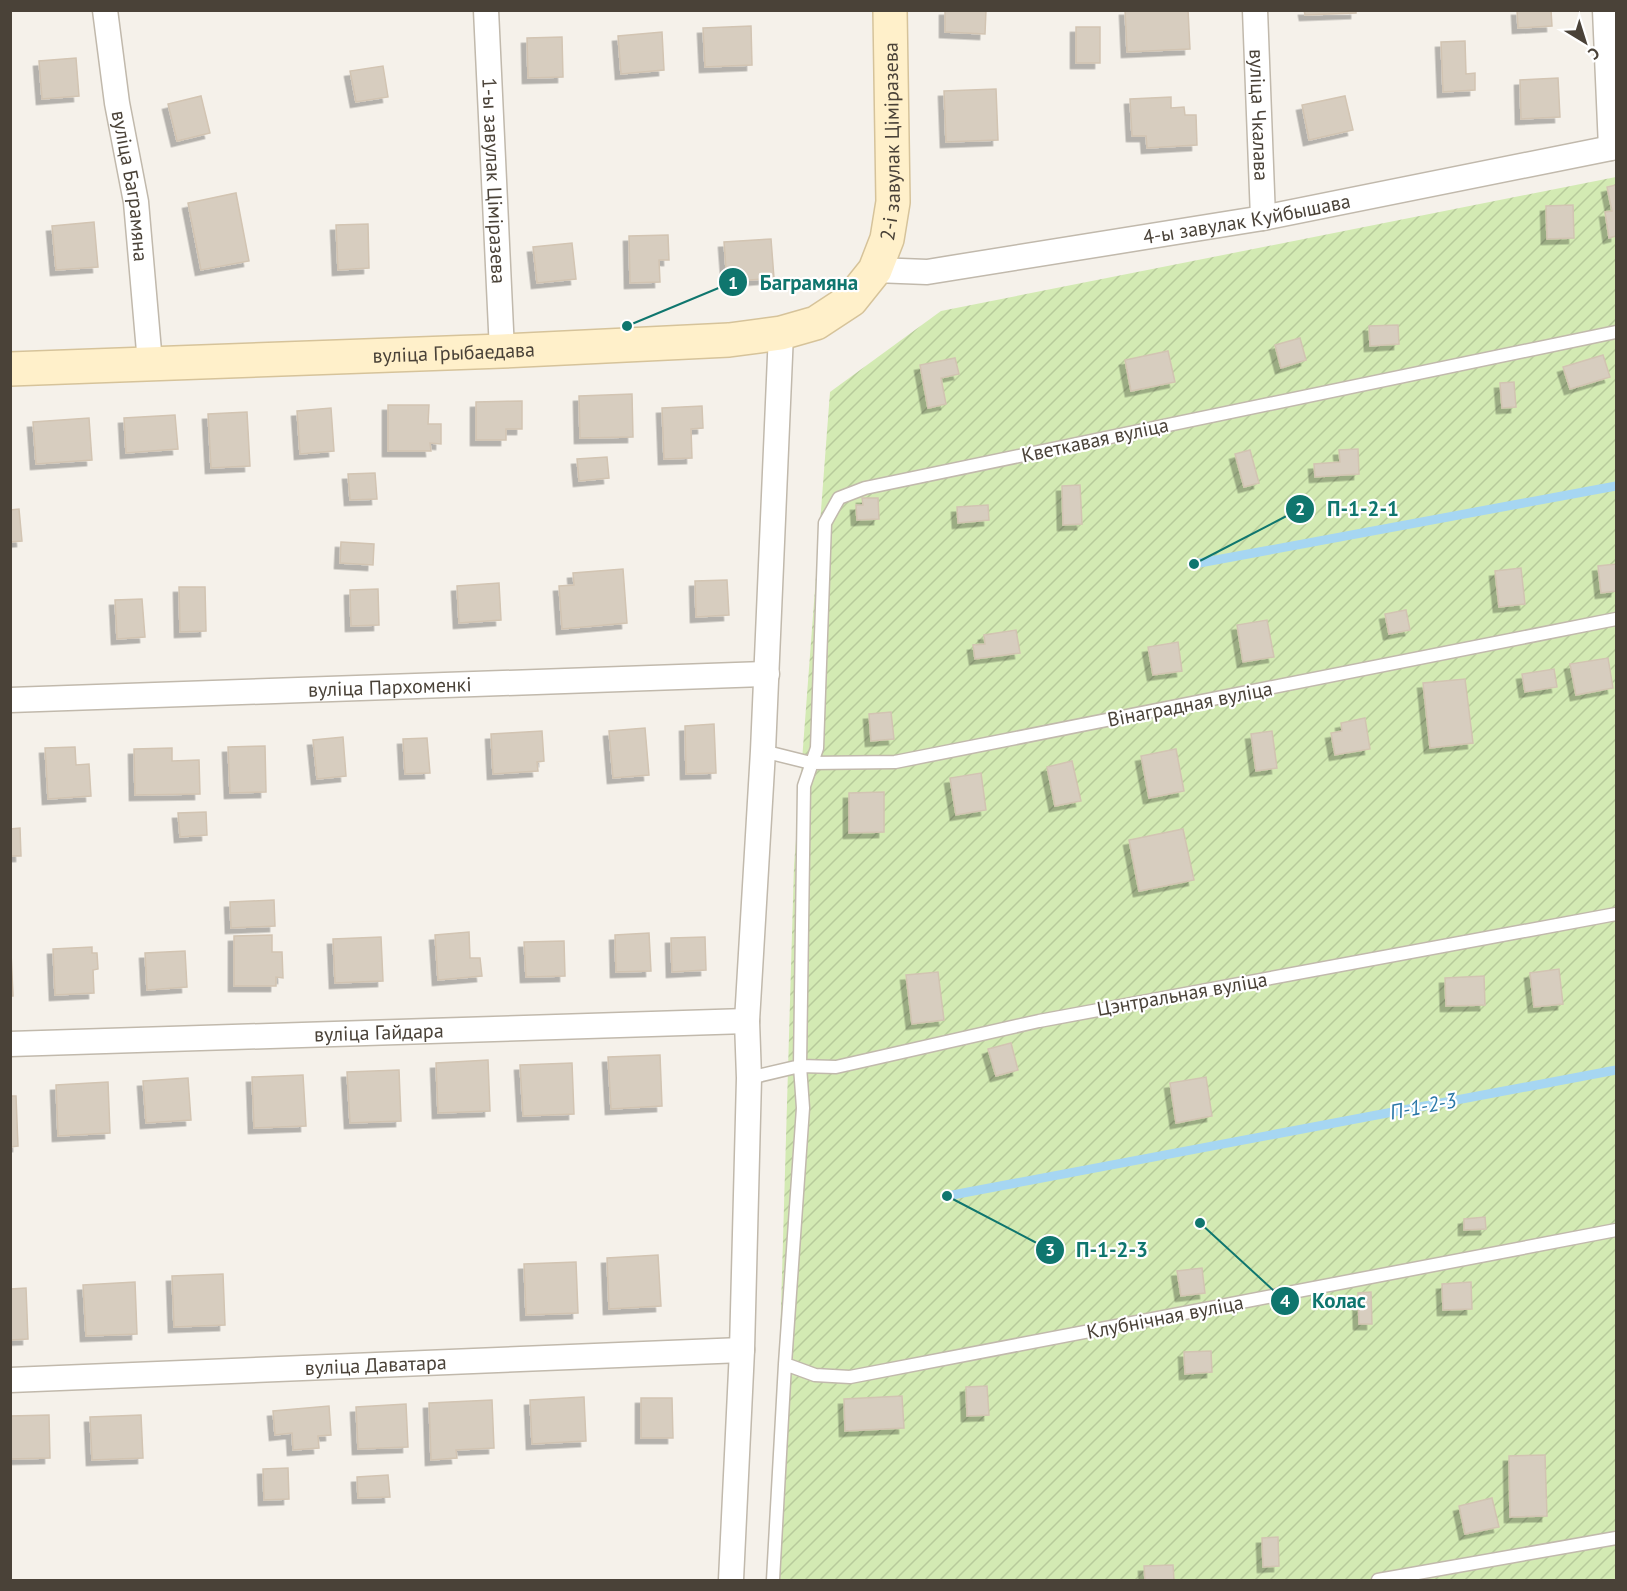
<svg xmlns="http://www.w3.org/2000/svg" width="1627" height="1591" viewBox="0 0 1627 1591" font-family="'PT Sans',sans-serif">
	<defs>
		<pattern id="garden-furrows" width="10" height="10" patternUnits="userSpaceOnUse" patternTransform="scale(1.5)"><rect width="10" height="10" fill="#d3eab3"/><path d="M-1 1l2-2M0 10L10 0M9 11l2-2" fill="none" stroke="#b7ca9b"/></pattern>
		<filter id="shadow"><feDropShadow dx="-5.5" dy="5.5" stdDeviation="0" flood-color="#0004"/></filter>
	</defs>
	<rect width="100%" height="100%" fill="#f5f1ea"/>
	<path fill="url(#garden-furrows)" d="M 1616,177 L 1616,1580 L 773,1580 L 794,866 L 830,392 L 941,311 Z"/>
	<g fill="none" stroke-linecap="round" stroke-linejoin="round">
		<path stroke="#a6d6f2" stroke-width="9" d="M 1194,564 L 1616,486
			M 947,1196 L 1616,1070"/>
	</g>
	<path fill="#d7cdbf" stroke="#d2c4b2" stroke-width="1.5" filter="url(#shadow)" d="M 945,10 L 986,10 L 985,34 L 945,32 Z
		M 1125,10 L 1188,10 L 1190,49 L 1127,52 Z
		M 1304,10 L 1356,10 L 1356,13 L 1305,15 Z
		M 1517,10 L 1551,10 L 1552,26 L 1518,28 Z
		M 751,26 L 752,65 L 705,67 L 703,28 Z
		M 1076,27 L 1100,27 L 1100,63 L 1076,63 Z
		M 662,32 L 664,70 L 621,74 L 618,36 Z
		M 562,37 L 563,77 L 528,78 L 527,38 Z
		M 1465,41 L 1466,74 L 1475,73 L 1475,90 L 1443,92 L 1441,42 Z
		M 76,58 L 79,96 L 42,99 L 39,61 Z
		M 383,66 L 388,97 L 356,102 L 350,71 Z
		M 1558,78 L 1560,117 L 1521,119 L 1520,80 Z
		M 996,89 L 998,140 L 946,142 L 944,91 Z
		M 201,96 L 210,133 L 177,141 L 168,104 Z
		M 1345,96 L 1353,130 L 1309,140 L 1302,105 Z
		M 1171,97 L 1171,108 L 1184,107 L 1185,115 L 1196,115 L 1197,145 L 1147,148 L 1146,136 L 1132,136 L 1130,99 Z
		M 1616,185 L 1616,236 L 1609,238 L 1605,212 L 1612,211 L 1607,187 Z
		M 236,193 L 249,261 L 201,270 L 188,203 Z
		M 1573,205 L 1574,238 L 1547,239 L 1546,206 Z
		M 94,222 L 98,267 L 56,270 L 52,226 Z
		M 368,224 L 369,268 L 338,270 L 336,225 Z
		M 668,235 L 669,260 L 659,260 L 660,282 L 630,283 L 629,236 Z
		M 771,239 L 774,278 L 727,282 L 724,242 Z
		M 572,243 L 576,279 L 537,283 L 533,247 Z
		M 1398,325 L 1399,344 L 1370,346 L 1369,326 Z
		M 1300,338 L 1306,360 L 1281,368 L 1275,345 Z
		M 1168,351 L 1175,382 L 1131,391 L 1125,360 Z
		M 1603,355 L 1610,377 L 1570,389 L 1563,367 Z
		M 955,358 L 959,374 L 941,378 L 946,404 L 928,408 L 920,365 Z
		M 1514,382 L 1516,407 L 1502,408 L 1500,383 Z
		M 632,394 L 633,437 L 580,438 L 579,396 Z
		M 522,401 L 522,429 L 506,429 L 506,440 L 476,440 L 476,402 Z
		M 388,405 L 429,405 L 428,424 L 441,424 L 441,444 L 430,443 L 431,451 L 388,451 Z
		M 702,406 L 703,428 L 691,429 L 692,458 L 664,459 L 662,408 Z
		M 331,408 L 334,451 L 300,454 L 297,411 Z
		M 247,412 L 250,466 L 211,468 L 208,414 Z
		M 175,415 L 178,449 L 126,453 L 124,418 Z
		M 89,418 L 92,460 L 36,464 L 33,422 Z
		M 1358,449 L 1359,474 L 1315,477 L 1314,464 L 1340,462 L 1339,450 Z
		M 1250,450 L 1259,483 L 1244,487 L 1235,454 Z
		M 607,457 L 609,478 L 579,481 L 577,459 Z
		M 375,473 L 377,499 L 350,500 L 348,474 Z
		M 1080,485 L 1082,524 L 1063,525 L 1062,486 Z
		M 862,498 L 878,498 L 879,519 L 857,520 L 856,505 L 863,505 Z
		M 988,505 L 989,520 L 958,523 L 957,507 Z
		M 19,509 L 22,541 L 10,542 L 10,510 Z
		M 341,542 L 374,544 L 373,565 L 340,563 Z
		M 1616,564 L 1616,591 L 1601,593 L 1598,566 Z
		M 1521,568 L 1525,604 L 1499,607 L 1495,571 Z
		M 623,569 L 627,623 L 562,629 L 559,586 L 574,585 L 573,573 Z
		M 727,580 L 729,615 L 696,617 L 695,581 Z
		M 499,583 L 501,620 L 459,623 L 457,586 Z
		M 179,587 L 205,587 L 206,631 L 180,632 Z
		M 378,589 L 379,625 L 351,626 L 350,590 Z
		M 142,599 L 145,637 L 117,639 L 115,600 Z
		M 1406,610 L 1410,630 L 1389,634 L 1385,614 Z
		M 1267,620 L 1274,657 L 1243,662 L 1237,625 Z
		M 1016,630 L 1020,653 L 975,659 L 973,645 L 985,644 L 984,635 Z
		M 1178,642 L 1182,671 L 1153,675 L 1148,647 Z
		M 1608,658 L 1613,688 L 1576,695 L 1570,664 Z
		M 1554,669 L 1557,687 L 1525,692 L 1522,674 Z
		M 1465,679 L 1473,743 L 1430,748 L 1423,683 Z
		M 891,712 L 894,739 L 871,741 L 869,714 Z
		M 1365,718 L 1370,749 L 1335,755 L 1331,733 L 1342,731 L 1341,723 Z
		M 714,724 L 716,773 L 686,774 L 685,726 Z
		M 645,728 L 649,775 L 613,778 L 609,731 Z
		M 542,731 L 544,761 L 537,762 L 538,771 L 493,774 L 491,734 Z
		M 1272,731 L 1277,768 L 1256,771 L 1251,734 Z
		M 343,737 L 346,776 L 317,779 L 313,740 Z
		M 427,738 L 430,773 L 405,774 L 403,739 Z
		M 265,746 L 266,792 L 230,793 L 228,747 Z
		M 75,747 L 76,765 L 89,764 L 91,796 L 48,799 L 45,748 Z
		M 172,748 L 172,761 L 199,760 L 200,794 L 135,795 L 134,749 Z
		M 1176,749 L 1184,791 L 1149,798 L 1141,756 Z
		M 1072,761 L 1081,801 L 1055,806 L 1047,767 Z
		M 981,773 L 986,810 L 956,815 L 950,778 Z
		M 884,792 L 884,832 L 849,833 L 849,793 Z
		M 206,812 L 207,835 L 180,837 L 178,813 Z
		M 20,828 L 21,856 L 10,856 L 10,829 Z
		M 1183,829 L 1194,880 L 1139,891 L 1129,840 Z
		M 274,900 L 275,926 L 231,928 L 230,902 Z
		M 469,932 L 470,958 L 480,958 L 482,976 L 438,980 L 435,935 Z
		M 649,933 L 651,971 L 616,972 L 615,935 Z
		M 272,935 L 272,952 L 282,952 L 283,978 L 276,977 L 276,986 L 234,986 L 234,936 Z
		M 381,937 L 383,981 L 335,983 L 333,939 Z
		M 705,937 L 706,970 L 672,972 L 671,938 Z
		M 564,941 L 565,976 L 526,977 L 524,942 Z
		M 92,947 L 92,953 L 97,953 L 98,969 L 93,970 L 94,993 L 55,995 L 53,949 Z
		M 185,951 L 187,987 L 147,990 L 145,953 Z
		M 11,952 L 13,996 L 10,996 L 10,952 Z
		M 1559,969 L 1563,1004 L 1534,1007 L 1530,973 Z
		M 938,972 L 944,1020 L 912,1024 L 906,975 Z
		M 1484,976 L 1485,1005 L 1446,1006 L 1445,978 Z
		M 1011,1043 L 1018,1070 L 996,1076 L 988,1049 Z
		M 660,1055 L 662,1106 L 611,1109 L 608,1057 Z
		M 488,1060 L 490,1111 L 438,1113 L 436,1063 Z
		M 572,1063 L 574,1114 L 523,1116 L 520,1065 Z
		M 399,1070 L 401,1121 L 350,1123 L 347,1072 Z
		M 303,1075 L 306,1126 L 254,1128 L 252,1077 Z
		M 1206,1077 L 1212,1116 L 1176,1123 L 1170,1083 Z
		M 188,1078 L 191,1120 L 146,1123 L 143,1081 Z
		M 108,1082 L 110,1133 L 58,1136 L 56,1085 Z
		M 10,1096 L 16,1096 L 18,1146 L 10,1147 Z
		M 1485,1217 L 1486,1229 L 1464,1230 L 1464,1219 Z
		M 658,1255 L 661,1306 L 609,1309 L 607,1258 Z
		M 576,1262 L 578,1313 L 526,1315 L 524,1264 Z
		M 1202,1268 L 1205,1293 L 1181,1296 L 1177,1271 Z
		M 223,1274 L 225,1325 L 174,1327 L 172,1276 Z
		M 135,1282 L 137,1334 L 86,1336 L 83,1285 Z
		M 1471,1282 L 1472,1309 L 1443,1310 L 1442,1284 Z
		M 26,1288 L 28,1339 L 10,1340 L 10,1289 Z
		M 1371,1292 L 1372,1324 L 1359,1324 L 1358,1293 Z
		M 1211,1351 L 1212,1372 L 1185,1374 L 1184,1352 Z
		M 987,1386 L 989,1415 L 967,1416 L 966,1387 Z
		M 902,1396 L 904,1428 L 845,1431 L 844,1399 Z
		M 584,1397 L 586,1441 L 532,1444 L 530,1400 Z
		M 641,1398 L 672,1398 L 673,1438 L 641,1438 Z
		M 492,1400 L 494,1448 L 456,1450 L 457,1458 L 431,1460 L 429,1403 Z
		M 406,1404 L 408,1447 L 358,1449 L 356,1407 Z
		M 329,1406 L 331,1435 L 318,1436 L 319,1448 L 293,1450 L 292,1433 L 275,1435 L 273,1411 Z
		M 49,1415 L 50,1458 L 10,1459 L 10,1416 Z
		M 141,1415 L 143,1458 L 92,1460 L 90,1417 Z
		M 1545,1455 L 1547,1516 L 1510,1517 L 1509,1456 Z
		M 288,1468 L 289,1499 L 264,1500 L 263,1469 Z
		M 388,1475 L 390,1497 L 358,1498 L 357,1477 Z
		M 1492,1498 L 1499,1527 L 1465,1534 L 1459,1506 Z
		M 1278,1537 L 1279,1566 L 1263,1567 L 1262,1538 Z
		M 1173,1565 L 1174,1580 L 1145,1580 L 1144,1566 Z"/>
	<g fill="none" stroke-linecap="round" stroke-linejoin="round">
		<defs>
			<path id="lane" d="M 763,751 L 811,763 L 895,762 L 1616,619
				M 749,1078 L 800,1066 L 836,1067 L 1039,1021 L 1616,914
				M 785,1364 L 815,1375 L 850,1377 L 1616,1230
				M 773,1580 L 785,1364 L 803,1108 L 800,1066 L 804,786 L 817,748 L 825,523 L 839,498 L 865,488 L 1616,332
				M 1378,1580 L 1616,1538"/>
			<g id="street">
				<path id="s1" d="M 105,10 L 117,103 L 136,202 L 150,363"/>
				<path id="s2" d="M 486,10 L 502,351"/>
				<path id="s3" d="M 1255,10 L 1263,218"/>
				<path d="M 1605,10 L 1611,148"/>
				<path id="s4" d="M 875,270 L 927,272 L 1263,218 L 1616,147"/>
				<path id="s5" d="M 10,700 L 767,674"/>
				<path id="s6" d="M 10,1044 L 747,1021"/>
				<path id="s7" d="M 10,1380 L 742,1350"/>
				<path d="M 731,1580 L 742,1350 L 749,1078 L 747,1021 L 763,751 L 781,333"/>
			</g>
			<g id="secondary">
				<path id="s8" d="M 10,369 L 502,351 L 729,340 L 781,333 L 816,323 L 851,300 L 875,270 L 887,239 L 893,202 L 890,10"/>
			</g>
		</defs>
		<use href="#lane" stroke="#c1b9ac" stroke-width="15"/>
		<use href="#street" stroke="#c1b9ac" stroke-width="27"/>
		<use href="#secondary" stroke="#d6c39a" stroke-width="36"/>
		<use href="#lane" stroke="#fff" stroke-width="12"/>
		<use href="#street" stroke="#fff" stroke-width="24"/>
		<use href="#secondary" stroke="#fff0ca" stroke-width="33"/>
	</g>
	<g text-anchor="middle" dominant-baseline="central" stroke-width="4.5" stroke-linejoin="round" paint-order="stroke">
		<g font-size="20" fill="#4a4238" stroke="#fff">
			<text stroke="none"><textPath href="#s3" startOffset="105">вуліца Чкалава</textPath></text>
			<text stroke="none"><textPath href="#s8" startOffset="1020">2-і завулак Ціміразева</textPath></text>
			<text stroke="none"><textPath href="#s2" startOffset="171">1-ы завулак Ціміразева</textPath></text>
			<text stroke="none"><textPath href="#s1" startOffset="178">вуліца Баграмяна</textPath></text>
			<text stroke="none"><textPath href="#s4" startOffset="376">4-ы завулак Куйбышава</textPath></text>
			<text stroke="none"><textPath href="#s8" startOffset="444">вуліца Грыбаедава</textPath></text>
			<text transform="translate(1095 440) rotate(-12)">Кветкавая вуліца</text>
			<text stroke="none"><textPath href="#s5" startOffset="380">вуліца Пархоменкі</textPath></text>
			<text transform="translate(1190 704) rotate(-11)">Вінаградная вуліца</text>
			<text transform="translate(1182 994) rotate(-10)">Цэнтральная вуліца</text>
			<text stroke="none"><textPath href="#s6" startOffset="369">вуліца Гайдара</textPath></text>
			<text transform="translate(1165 1317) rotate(-11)">Клубнічная вуліца</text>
			<text stroke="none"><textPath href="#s7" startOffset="366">вуліца Даватара</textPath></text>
		</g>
		<g font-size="21" font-style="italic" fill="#2b78a8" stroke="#fff">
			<text transform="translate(1423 1106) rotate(-11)">П-1-2-3</text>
		</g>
	</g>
	<path fill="none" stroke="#0f766e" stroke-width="2" d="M627 326L733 282M1194 564L1300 509M947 1196L1050 1250M1200 1223L1285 1301"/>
	<g fill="#0f766e" stroke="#fff" stroke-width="2">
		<circle cx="627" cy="326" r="6"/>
		<circle cx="1194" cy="564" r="6"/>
		<circle cx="947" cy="1196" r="6"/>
		<circle cx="1200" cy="1223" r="6"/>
		<circle cx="733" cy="282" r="15"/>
		<circle cx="1300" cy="509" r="15"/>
		<circle cx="1050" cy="1250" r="15"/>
		<circle cx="1285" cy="1301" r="15"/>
	</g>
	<g font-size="18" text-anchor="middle" font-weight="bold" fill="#fff">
		<text x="733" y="289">1</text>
		<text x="1300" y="515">2</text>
		<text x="1050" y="1256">3</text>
		<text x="1285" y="1307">4</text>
	</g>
	<g font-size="21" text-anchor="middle" font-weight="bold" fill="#0f766e" stroke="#fff" stroke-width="4.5" stroke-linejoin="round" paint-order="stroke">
		<text x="809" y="290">Баграмяна</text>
		<text x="1363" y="516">П-1-2-1</text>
		<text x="1112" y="1257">П-1-2-3</text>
		<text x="1339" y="1308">Колас</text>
	</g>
	<rect width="1627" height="1591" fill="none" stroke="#4a4238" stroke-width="24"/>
	<g transform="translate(1585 42) rotate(142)" stroke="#ffffff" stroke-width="4.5" paint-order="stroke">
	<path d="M0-4.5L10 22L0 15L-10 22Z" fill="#4a4238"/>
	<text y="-9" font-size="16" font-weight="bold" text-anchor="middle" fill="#4a4238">С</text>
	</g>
</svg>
